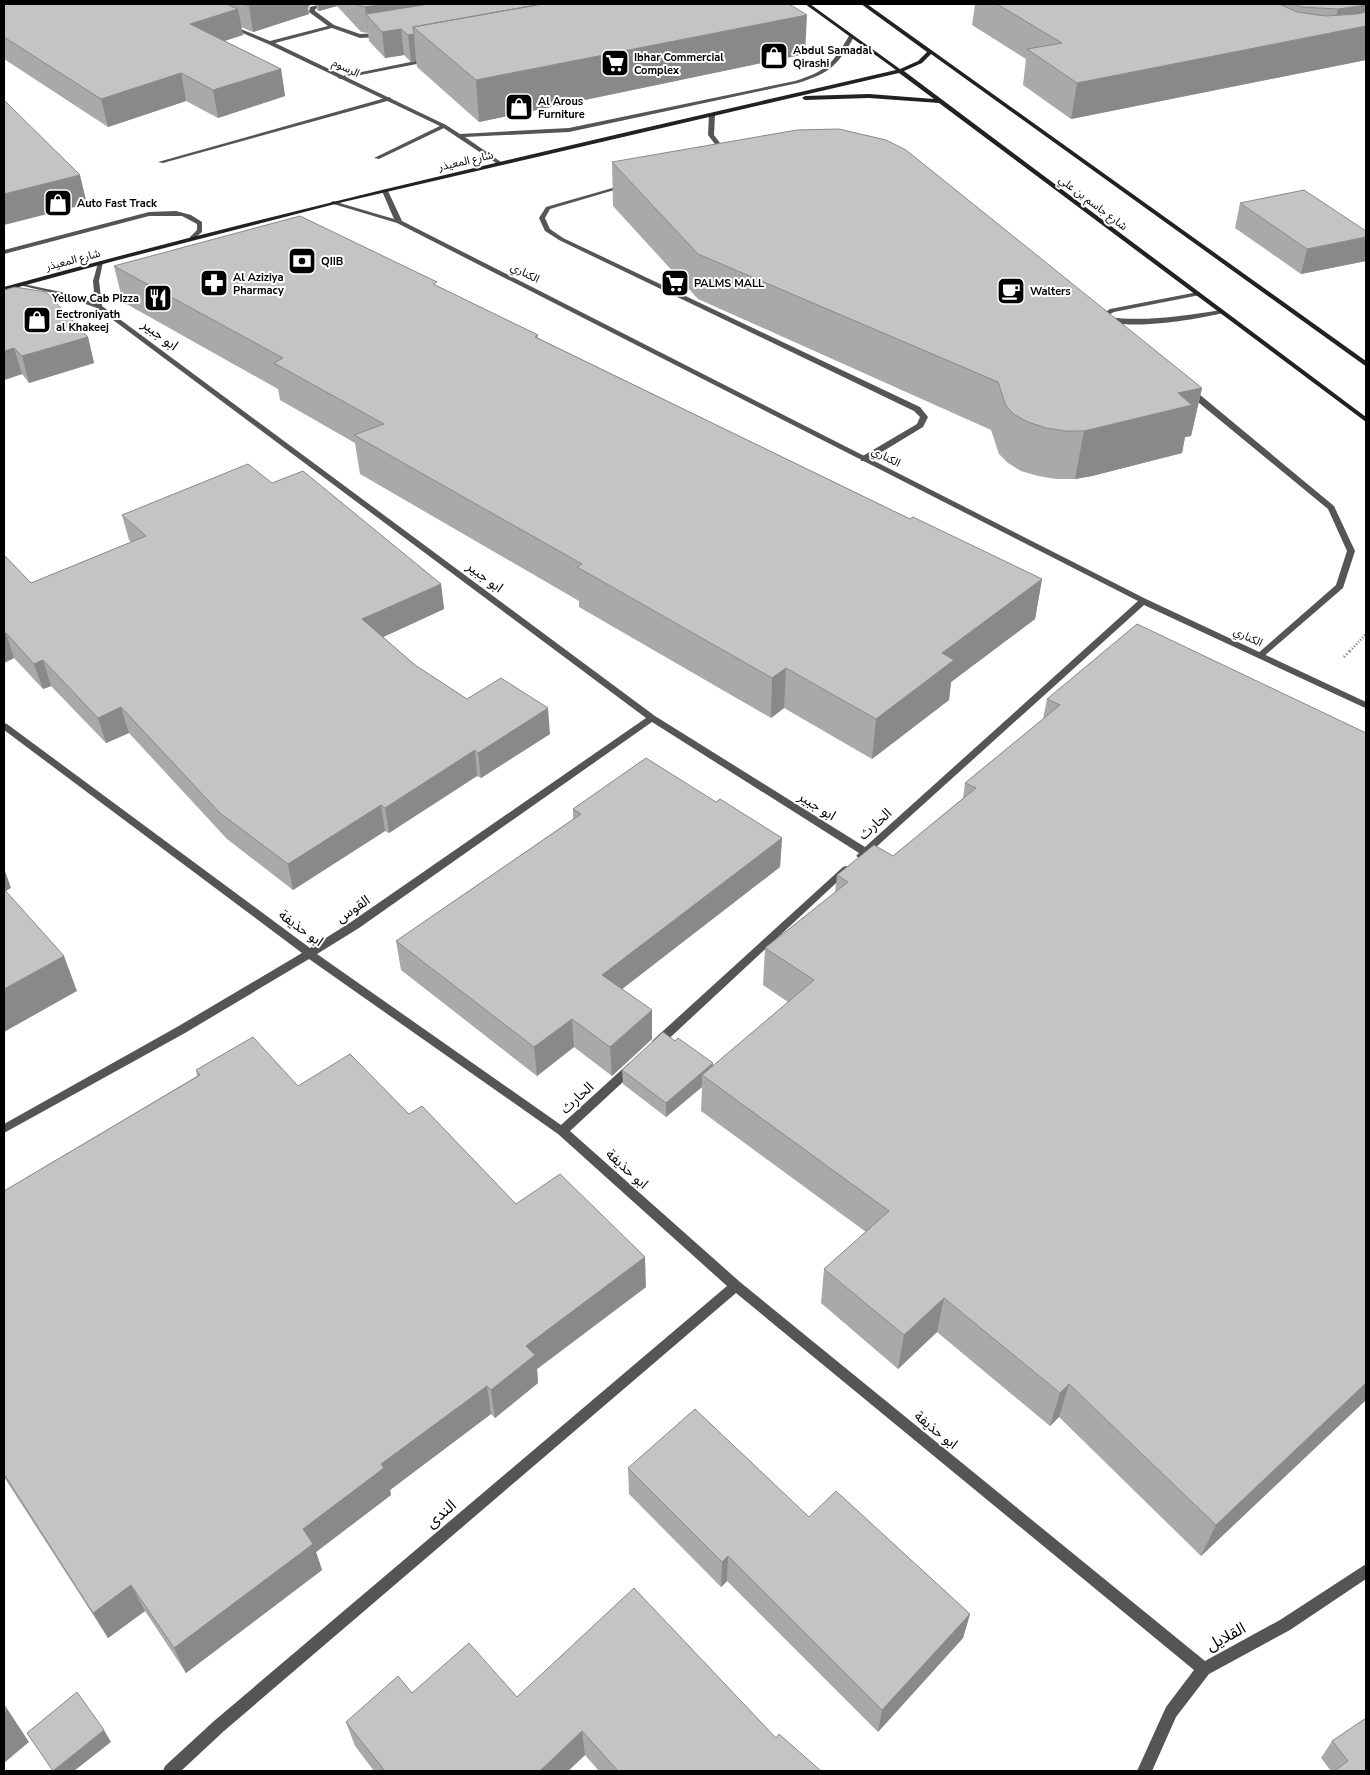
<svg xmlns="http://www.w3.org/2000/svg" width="1370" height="1775" viewBox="0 0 1370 1775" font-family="'Nunito Sans','Noto Sans Arabic',sans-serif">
	<rect width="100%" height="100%" fill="#fff"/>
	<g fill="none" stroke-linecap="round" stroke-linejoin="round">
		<path stroke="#777" stroke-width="2.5" stroke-dasharray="1 2" stroke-linecap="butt" d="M 1350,651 L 1366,634"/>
		<path stroke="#777" stroke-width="3" stroke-dasharray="1 2.5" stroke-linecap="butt" d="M 1344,657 L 1351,650"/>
		<path fill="#555" fill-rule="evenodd" d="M 430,58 L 433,60 L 432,61 L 340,79 L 337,77 Z
			M 389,97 L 391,98 L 391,100 L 163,163 L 158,162 Z
			M 712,113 L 715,115 L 714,135 L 729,155 L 728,156 L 724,156 L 708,135 L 709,115 Z
			M 444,124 L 447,126 L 446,127 L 379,159 L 374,158 Z
			M 623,185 L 628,186 L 550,209 L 545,218 L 550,229 L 563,238 L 920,407 L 928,417 L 923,427 L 867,461 L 861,461 L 861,457 L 917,424 L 920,417 L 914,411 L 559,240 L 545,231 L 539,218 L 546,207 Z
			M 176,211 L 191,215 L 202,222 L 202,232 L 194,239 L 190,239 L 190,237 L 197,230 L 197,224 L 182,216 L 149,216 L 4,254 L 4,250 L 149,212 Z
			M 1198,292 L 1200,293 L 1200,295 L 1114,312 L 1099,320 L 1096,318 L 1110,309 Z
			M 1221,310 L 1224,312 L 1223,313 C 1199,319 1124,332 1104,319 L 1107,317 C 1146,322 1183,316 1221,310 Z
			M 1187,389 L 1193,389 L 1334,506 L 1355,551 L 1343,588 L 1263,657 L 1257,657 L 1256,655 L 1336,585 L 1347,551 L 1328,509 L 1187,393 Z"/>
		<path fill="#555" fill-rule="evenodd" d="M 322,4 L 330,4 L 315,9 L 315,11 L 334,25 L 360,34 L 381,33 L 384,35 L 381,37 L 360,38 L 332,28 L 275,43 L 446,125 L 460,134 L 569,128 L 795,81 C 827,71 832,64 849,36 L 854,37 C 837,66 830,73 798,83 L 569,132 L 465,137 L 501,162 L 501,164 L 499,165 L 442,127 L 268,44 L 226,26 L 231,25 L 270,41 L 328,26 L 309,12 L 310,7 Z
			M 383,190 L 388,191 L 402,221 L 1146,599 L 1366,702 L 1366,708 L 1363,707 L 1144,605 L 864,858 L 861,859 L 856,856 L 859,853 L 652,722 L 359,928 L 317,954 L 561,1125 L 629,1063 L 633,1062 L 637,1063 L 639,1066 L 637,1069 L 570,1131 L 740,1282 L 1205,1661 L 1280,1620 L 1366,1564 L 1366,1579 L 1290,1630 L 1209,1674 L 1176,1717 L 1152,1771 L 1137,1771 L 1166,1707 L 1194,1670 L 736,1293 L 224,1731 L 181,1771 L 163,1771 L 165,1766 L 214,1721 L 727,1286 L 558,1134 L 309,959 L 185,1033 L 4,1133 L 4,1124 L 177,1027 L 302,953 L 4,730 L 4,723 L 7,724 L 310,948 L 351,922 L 646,718 L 97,308 L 57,294 L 19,285 L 19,283 L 61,292 L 95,303 L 93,281 L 98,263 L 103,262 L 99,281 L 102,306 L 655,716 L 865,847 L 1138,601 L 397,223 L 330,203 L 333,201 L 394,219 L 382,191 Z
			M 846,866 L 849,867 L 851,869 L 849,871 L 660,1047 L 652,1047 L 651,1044 L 652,1041 L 843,867 Z"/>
		<path fill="#222" fill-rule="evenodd" d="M 805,4 L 810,4 L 900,69 L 918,61 L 927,52 L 861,4 L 867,4 L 1366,361 L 1366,366 L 1364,365 L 931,54 L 922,63 L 904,71 L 1366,417 L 1366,422 L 939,103 L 869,98 L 805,100 L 802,98 L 805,96 L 869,94 L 934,99 L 899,73 L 339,203 L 118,260 L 4,291 L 4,287 C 299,206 597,139 896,70 Z"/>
	</g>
	<path fill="#a9a9a9" d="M 4,4 L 789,4 L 805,54 L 479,122 L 417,67 L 416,61 L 411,62 L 404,55 L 385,58 L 369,41 L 368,33 L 361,32 L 337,6 L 319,11 L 317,10 L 316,4 L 310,5 L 308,8 L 309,14 L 253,32 L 241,27 L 243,35 L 225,41 L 281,69 L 285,96 L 218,118 L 186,101 L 108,127 L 4,59 Z
		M 975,4 L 1366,4 L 1366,60 L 1071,119 L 1023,85 L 1026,59 L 972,25 Z
		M 612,162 L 1202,388 L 1191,436 L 1185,437 L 1182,453 L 1092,476 L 1075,479 L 1056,479 L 1038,476 L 1021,471 L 1008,463 L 999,454 L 991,430 L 698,299 L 613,206 Z
		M 1240,203 L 1366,261 L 1301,274 L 1235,228 Z
		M 114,266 L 437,286 L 538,335 L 538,338 L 910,519 L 1042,579 L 1035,619 L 951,682 L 949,700 L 872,759 L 784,708 L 771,718 L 579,607 L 579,601 L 360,474 L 355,443 L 280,400 L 278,389 L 123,302 Z
		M 4,290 L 88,337 L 94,363 L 29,383 L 22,374 L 4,380 Z
		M 272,483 L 441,584 L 444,609 L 383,637 L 415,665 L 467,699 L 550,734 L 481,778 L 477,776 L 389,833 L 385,831 L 293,890 L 227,839 L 129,733 L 106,743 L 51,686 L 43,689 L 14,658 L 4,663 L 4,555 L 31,583 L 131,542 L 129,540 L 122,515 Z
		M 1047,699 L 1366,733 L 1366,1400 L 1201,1556 L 1059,1417 L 1050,1426 L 937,1332 L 898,1369 L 821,1303 L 824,1269 L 866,1232 L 701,1111 L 702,1087 L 666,1117 L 623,1084 L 622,1070 L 675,1041 L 713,1066 L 788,1002 L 763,985 L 765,948 L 835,893 L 837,875 L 893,856 L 963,798 L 965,783 L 1043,719 Z
		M 716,802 L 782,838 L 780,867 L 622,989 L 652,1010 L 652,1039 L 612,1076 L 574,1047 L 537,1076 L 401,970 L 396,941 L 573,819 L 573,809 Z
		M 196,1070 L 298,1086 L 409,1114 L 516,1204 L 646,1287 L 537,1369 L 538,1383 L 495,1418 L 491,1414 L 390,1490 L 391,1495 L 316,1552 L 322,1570 L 186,1673 L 145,1611 L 108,1638 L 4,1477 L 4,1191 L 197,1076 Z
		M 628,1468 L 809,1517 L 970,1614 L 963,1638 L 878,1732 L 727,1581 L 721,1587 L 629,1494 Z
		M 412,1693 L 517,1697 L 776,1738 L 821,1771 L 599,1771 L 585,1755 L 568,1771 L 374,1771 L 355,1746 L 346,1722 Z
		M 1332,1741 L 1366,1771 L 1331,1771 L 1321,1758 Z"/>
	<path fill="#898989" d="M 256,4 L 316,4 L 310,5 L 308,8 L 309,14 L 253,32 L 249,6 Z
		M 318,4 L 337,4 L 337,6 L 319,11 Z
		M 384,4 L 542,4 L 366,14 L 368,33 L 365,7 Z
		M 1366,5 L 1366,60 L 1071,119 L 1077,83 L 1332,33 L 1338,9 Z
		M 238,9 L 243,35 L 195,50 L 190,24 Z
		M 807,15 L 805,54 L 479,122 L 476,80 Z
		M 401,29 L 404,55 L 385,58 L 382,32 Z
		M 414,34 L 416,61 L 411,62 L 408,35 Z
		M 281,69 L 285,96 L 218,118 L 213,90 Z
		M 181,73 L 186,101 L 108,127 L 101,99 Z
		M 80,175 L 87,204 L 4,225 L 4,194 Z
		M 1366,237 L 1366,261 L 1301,274 L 1307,249 Z
		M 88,337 L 94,363 L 29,383 L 22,356 Z
		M 14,348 L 22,374 L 4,380 L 4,351 Z
		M 1202,388 L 1191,436 L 1185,437 L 1182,453 L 1092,476 L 1075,479 L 1084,431 L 1178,393 Z
		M 1042,579 L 1035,619 L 951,682 L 949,700 L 872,759 L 876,719 L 942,653 Z
		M 441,584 L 444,609 L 366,645 L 362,619 Z
		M 6,633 L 14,658 L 4,663 L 4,634 Z
		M 43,660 L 51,686 L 43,689 L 34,664 Z
		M 786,668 L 784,708 L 771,718 L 772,678 Z
		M 121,707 L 129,733 L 106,743 L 98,718 Z
		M 548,708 L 550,734 L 481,778 L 478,753 Z
		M 475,750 L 477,776 L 389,833 L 385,808 Z
		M 381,805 L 385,831 L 293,890 L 288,864 Z
		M 782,838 L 780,867 L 604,1003 L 602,975 Z
		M 4,868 L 11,888 L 4,892 Z
		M 64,956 L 77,991 L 4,1032 L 4,989 Z
		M 652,1010 L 652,1039 L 612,1076 L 610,1047 Z
		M 572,1019 L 574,1047 L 537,1076 L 534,1047 Z
		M 713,1063 L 713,1078 L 702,1075 L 702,1087 L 666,1117 L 666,1103 Z
		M 645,1257 L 646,1287 L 537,1369 L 538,1383 L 495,1418 L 491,1390 L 526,1346 Z
		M 944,1298 L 937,1332 L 898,1369 L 904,1335 Z
		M 1366,1383 L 1366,1400 L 1201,1556 L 1216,1525 Z
		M 1069,1384 L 1059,1417 L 1050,1426 L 1060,1393 Z
		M 487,1386 L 491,1414 L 390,1490 L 391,1495 L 316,1552 L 322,1570 L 186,1673 L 174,1648 L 303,1529 L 381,1464 Z
		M 728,1556 L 727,1581 L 721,1587 L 722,1562 Z
		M 131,1585 L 145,1611 L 108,1638 L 93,1613 Z
		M 970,1614 L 963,1638 L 878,1732 L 882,1710 Z
		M 4,1704 L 29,1742 L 4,1763 Z
		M 104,1730 L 111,1742 L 74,1771 L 53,1771 Z
		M 582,1731 L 585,1755 L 568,1771 L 540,1771 Z"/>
	<path fill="#c4c4c4" stroke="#898989" d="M 4,4 L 226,4 L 238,9 L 190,24 L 281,69 L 213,90 L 181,73 L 101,99 L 4,37 Z
		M 244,4 L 256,4 L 249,6 Z
		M 356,4 L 384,4 L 365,7 L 358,5 Z
		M 429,4 L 542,4 L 413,27 L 414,34 L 408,35 L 401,29 L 382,32 L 366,14 Z
		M 542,4 L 789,4 L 807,15 L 476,80 L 413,27 Z
		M 997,4 L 1279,4 L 1297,12 L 1325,16 L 1357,14 L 1366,12 L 1366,26 L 1077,83 L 1027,49 L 1062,43 Z
		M 1294,4 L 1366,4 L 1366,5 L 1338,9 L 1302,7 Z
		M 4,100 L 80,175 L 4,194 Z
		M 839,129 L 886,140 L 906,150 L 1202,388 L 1178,393 L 1192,405 L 1101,427 L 1084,431 L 1065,431 L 1046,428 L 1028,422 L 1015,415 L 1006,406 L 998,382 L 698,254 L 612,162 L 797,130 Z
		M 1304,190 L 1366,231 L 1366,237 L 1307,249 L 1240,203 Z
		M 300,216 L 437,282 L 433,284 L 538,335 L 535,337 L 910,519 L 913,517 L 1042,579 L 942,653 L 954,660 L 876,719 L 786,668 L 772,678 L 577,567 L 582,564 L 354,435 L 384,424 L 274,363 L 283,358 L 114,266 Z
		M 15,287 L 46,292 L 88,337 L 22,356 L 14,348 L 4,351 L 4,290 Z
		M 248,464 L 272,483 L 303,471 L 441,584 L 362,619 L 415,665 L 467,699 L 501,678 L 548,708 L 478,753 L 475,750 L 385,808 L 381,805 L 288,864 L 220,813 L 121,707 L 98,718 L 43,660 L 34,664 L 6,633 L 4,634 L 4,555 L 31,583 L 146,536 L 122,515 Z
		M 1137,624 L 1366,733 L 1366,1383 L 1216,1525 L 1069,1384 L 1060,1393 L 944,1298 L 904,1335 L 824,1269 L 889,1211 L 702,1075 L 814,980 L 765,948 L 848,882 L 837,875 L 874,845 L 893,856 L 976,788 L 965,783 L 1060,705 L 1047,699 Z
		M 646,758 L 716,802 L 720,799 L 782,838 L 602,975 L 652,1010 L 610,1047 L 572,1019 L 534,1047 L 396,941 L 581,814 L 573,809 Z
		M 4,889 L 64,956 L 4,989 Z
		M 663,1032 L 675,1041 L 678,1038 L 713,1063 L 666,1103 L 622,1070 Z
		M 253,1037 L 298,1086 L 350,1054 L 409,1114 L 422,1106 L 516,1204 L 560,1174 L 645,1257 L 526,1346 L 535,1355 L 491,1390 L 487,1386 L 381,1464 L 384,1468 L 303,1529 L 313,1544 L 174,1648 L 131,1585 L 93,1613 L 4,1474 L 4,1191 L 200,1075 L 196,1070 Z
		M 695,1409 L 809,1517 L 836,1491 L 970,1614 L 882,1710 L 728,1556 L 722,1562 L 628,1468 Z
		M 634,1588 L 776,1738 L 779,1734 L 821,1771 L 618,1771 L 582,1731 L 540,1771 L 385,1771 L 346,1722 L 398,1676 L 412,1693 L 469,1643 L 517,1697 Z
		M 77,1692 L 104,1730 L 53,1771 L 27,1733 Z
		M 4,1706 L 7,1710 L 4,1712 Z
		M 1366,1718 L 1366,1771 L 1334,1771 L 1348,1761 L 1332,1741 Z"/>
	<defs>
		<symbol id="shop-square" viewBox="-11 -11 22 22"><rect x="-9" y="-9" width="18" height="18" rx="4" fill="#000" stroke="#fff"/><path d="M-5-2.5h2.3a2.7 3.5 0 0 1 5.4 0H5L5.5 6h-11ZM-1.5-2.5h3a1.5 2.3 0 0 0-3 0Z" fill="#fff"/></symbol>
		<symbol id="supermarket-square" viewBox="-11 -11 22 22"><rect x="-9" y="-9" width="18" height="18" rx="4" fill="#000" stroke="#fff"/><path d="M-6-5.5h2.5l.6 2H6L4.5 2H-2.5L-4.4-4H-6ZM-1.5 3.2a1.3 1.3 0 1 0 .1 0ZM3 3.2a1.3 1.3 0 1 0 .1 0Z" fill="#fff"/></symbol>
		<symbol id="bank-square" viewBox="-11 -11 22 22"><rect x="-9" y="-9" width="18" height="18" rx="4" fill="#000" stroke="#fff"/><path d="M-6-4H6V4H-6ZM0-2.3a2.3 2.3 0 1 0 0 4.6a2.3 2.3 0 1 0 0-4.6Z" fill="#fff"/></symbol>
		<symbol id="pharmacy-square" viewBox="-11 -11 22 22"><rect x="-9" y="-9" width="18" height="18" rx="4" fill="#000" stroke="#fff"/><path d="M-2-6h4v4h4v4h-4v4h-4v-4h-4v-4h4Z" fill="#fff"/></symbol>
		<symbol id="cafe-square" viewBox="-11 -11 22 22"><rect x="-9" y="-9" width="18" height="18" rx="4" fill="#000" stroke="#fff"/><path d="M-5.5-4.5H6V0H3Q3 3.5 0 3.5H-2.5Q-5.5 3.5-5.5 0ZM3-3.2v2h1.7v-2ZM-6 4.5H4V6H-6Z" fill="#fff"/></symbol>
		<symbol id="restaurant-square" viewBox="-11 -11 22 22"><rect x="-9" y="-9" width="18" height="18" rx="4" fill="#000" stroke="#fff"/><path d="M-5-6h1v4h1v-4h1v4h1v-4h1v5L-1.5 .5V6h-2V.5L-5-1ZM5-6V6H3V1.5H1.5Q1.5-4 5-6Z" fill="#fff"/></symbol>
	</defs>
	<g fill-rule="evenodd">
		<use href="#shop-square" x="758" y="40" width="32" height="32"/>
		<use href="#supermarket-square" x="599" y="47" width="32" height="32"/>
		<use href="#shop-square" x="503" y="91" width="32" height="32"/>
		<use href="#shop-square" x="42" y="187" width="32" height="32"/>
		<use href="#bank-square" x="286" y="245" width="32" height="32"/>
		<use href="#pharmacy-square" x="198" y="267" width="32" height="32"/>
		<use href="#supermarket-square" x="659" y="267" width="32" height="32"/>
		<use href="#cafe-square" x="995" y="275" width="32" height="32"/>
		<use href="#restaurant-square" x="142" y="282" width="32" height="32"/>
		<use href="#shop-square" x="21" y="304" width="32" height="32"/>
	</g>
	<g text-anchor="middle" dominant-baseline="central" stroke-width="4" stroke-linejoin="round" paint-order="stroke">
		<g font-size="11" font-weight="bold" fill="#000" stroke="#fff" text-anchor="start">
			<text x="793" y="50">Abdul Samadal<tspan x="793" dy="13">Qirashi</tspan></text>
			<text x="634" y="57">Ibhar Commercial<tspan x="634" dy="13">Complex</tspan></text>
			<text x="538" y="101">Al Arous<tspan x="538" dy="13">Furniture</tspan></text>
			<text x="77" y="203">Auto Fast Track</text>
			<text x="321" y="261">QIIB</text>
			<text x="233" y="277">Al Aziziya<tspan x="233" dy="13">Pharmacy</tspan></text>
			<text x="694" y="283">PALMS MALL</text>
			<text x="1030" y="291">Walters</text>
			<text x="139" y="298" text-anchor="end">Yellow Cab PIzza</text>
			<text x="56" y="314">Eectroniyath<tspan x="56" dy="13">al Khakeej</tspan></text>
		</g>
		<g font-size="11" fill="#000" stroke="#fff">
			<text transform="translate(346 68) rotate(25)">الرسوم</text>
			<text transform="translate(466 161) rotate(-13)">شارع المعيذر</text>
			<text transform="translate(1093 203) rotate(37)">شارع جاسم بن علي</text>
			<text transform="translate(73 260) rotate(-15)">شارع المعيذر</text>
			<text transform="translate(525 273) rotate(27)">الكناري</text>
			<text transform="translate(886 457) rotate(27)">الكناري</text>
			<text transform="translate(1248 637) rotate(25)">الكناري</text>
		</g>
		<g font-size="14" fill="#000" stroke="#fff">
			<text transform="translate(160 335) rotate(37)">ابو جبير</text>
			<text transform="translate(485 577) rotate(37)">ابو جبير</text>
			<text transform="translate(817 806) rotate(32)">ابو جبير</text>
			<text transform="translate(875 824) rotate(-42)">الحارث</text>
			<text transform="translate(353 909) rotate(-34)">القوس</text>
			<text transform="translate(301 928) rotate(36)">ابو حذيفة</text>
			<text transform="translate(577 1098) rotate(-43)">الحارث</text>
			<text transform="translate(627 1169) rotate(42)">ابو حذيفة</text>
			<text transform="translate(936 1430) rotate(39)">ابو حذيفة</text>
		</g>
		<g font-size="16" fill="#000" stroke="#fff">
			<text transform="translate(441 1514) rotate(-40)">الندى</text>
			<text transform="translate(1226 1637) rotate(-28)">القلايل</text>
		</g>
	</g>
	<rect width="1370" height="1775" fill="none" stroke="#000000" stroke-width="10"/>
</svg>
